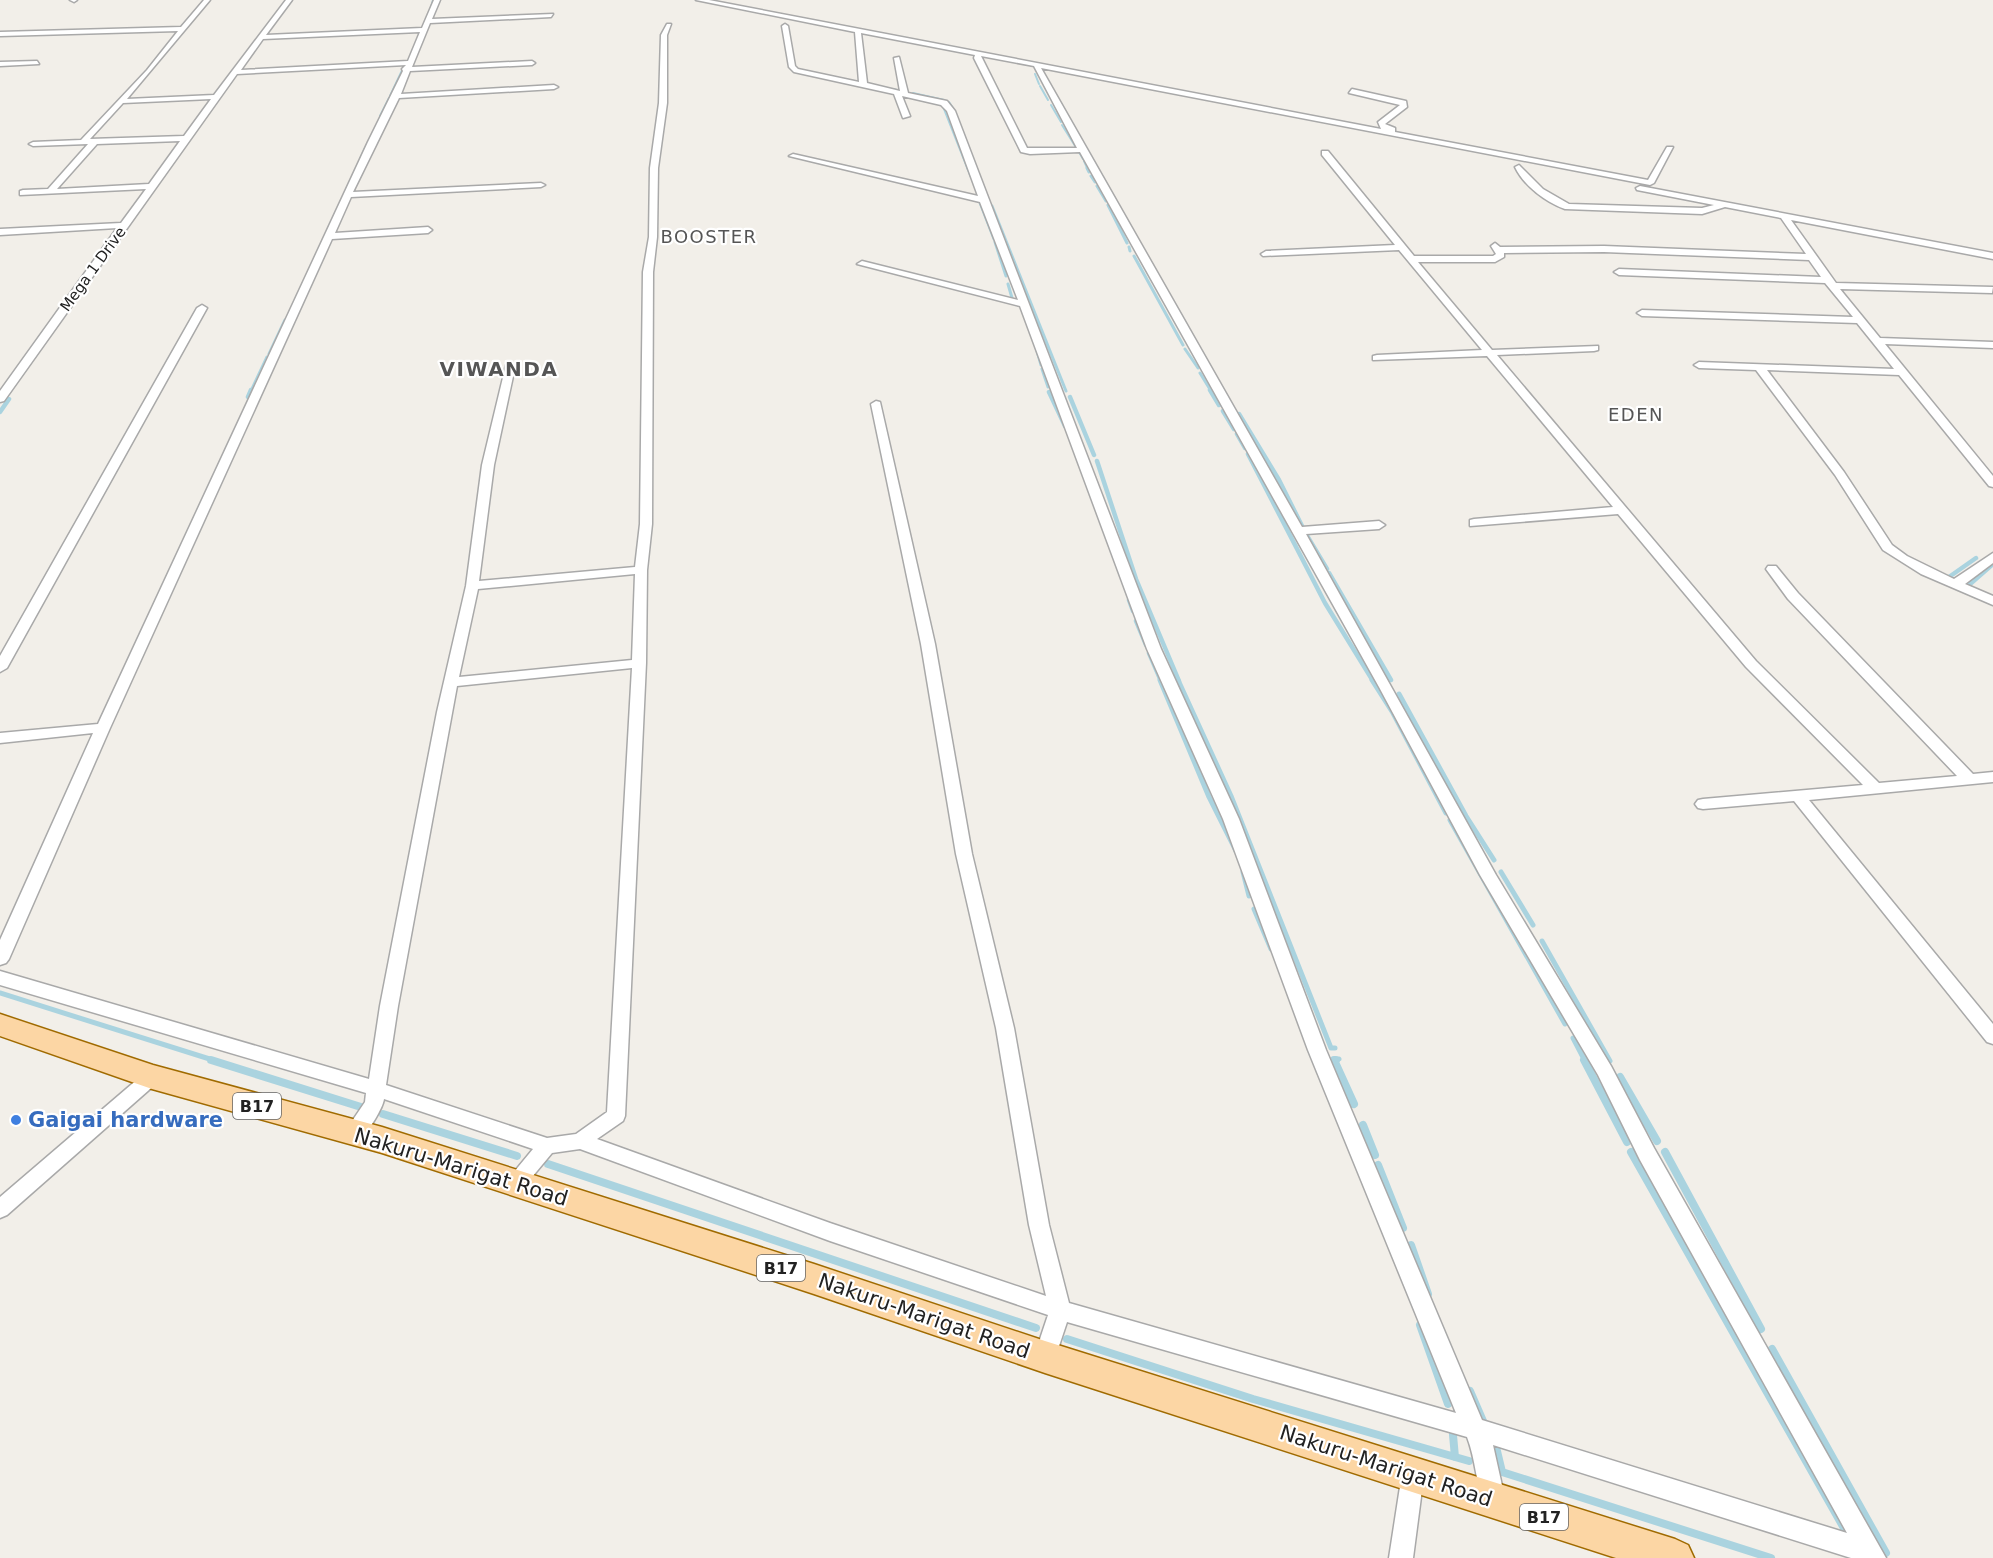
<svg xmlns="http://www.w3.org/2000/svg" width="1993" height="1558" viewBox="0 0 1993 1558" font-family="'DejaVu Sans',sans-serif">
	<rect width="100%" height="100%" fill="#f2efe9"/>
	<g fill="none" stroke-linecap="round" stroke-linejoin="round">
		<path stroke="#aad3df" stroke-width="2" d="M 430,11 L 433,0
			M 1035,74 L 1039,84
			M 1040,86 L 1048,100
			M 893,89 L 900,91
			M 913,93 L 944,100
			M 390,96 L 405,64
			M 949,102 L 953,108
			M 942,104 L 968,170
			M 1051,105 L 1061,122
			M 380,116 L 389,98
			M 1062,125 L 1077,149
			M 1079,152 L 1083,159
			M 360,159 L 365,148
			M 1084,161 L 1088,170"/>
		<path stroke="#aad3df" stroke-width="3" d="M 968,168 L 971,176
			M 1087,168 L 1089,172
			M 1091,176 L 1095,182
			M 1097,186 L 1106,201
			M 979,200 L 994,239
			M 1108,205 L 1127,243
			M 992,206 L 1066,391
			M 995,242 L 1006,276
			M 1129,247 L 1130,251
			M 1134,256 L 1183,345
			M 1008,284 L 1012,298
			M 1036,347 L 1041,365
			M 1185,349 L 1198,368
			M 269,354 L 285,320
			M 1042,369 L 1048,387
			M 1200,373 L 1211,391
			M 251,391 L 267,357"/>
		<path stroke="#aad3df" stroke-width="4.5" d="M 1210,390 L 1219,405
			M 1049,392 L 1065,426
			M 248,397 L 251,390
			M 1070,397 L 1094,455
			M 1223,411 L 1234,429
			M 0,412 L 9,399
			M 1239,414 L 1279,480 L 1303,528
			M 1237,434 L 1245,448
			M 1248,454 L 1325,603 L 1373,681
			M 1097,461 L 1136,579 L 1179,681
			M 1306,534 L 1327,569
			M 1329,573 L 1391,680
			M 1949,577 L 1976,558
			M 1969,585 L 1993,564
			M 1129,600 L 1133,611
			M 1136,621 L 1146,645
			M 1149,653 L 1161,681"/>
		<path stroke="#aad3df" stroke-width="5" d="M 1160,680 L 1209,797 L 1236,851
			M 1178,680 L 1231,796 L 1331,1048 L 1335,1048
			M 1372,680 L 1393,713 L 1446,813
			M 1399,694 L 1466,816 L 1494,860
			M 1450,820 L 1565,1024
			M 1243,872 L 1249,896
			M 1501,872 L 1533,925
			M 1254,909 L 1271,949
			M 1542,941 L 1610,1061
			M 0,993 L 216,1061
			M 1573,1038 L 1585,1061
			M 1334,1061 L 1339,1059"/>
		<path stroke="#aad3df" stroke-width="8" d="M 211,1060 L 361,1107
			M 1336,1060 L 1334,1060 L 1354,1104
			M 1584,1060 L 1627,1142
			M 1620,1077 L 1657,1141
			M 383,1114 L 517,1156
			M 1363,1125 L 1375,1155
			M 1631,1152 L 1849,1537
			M 1665,1152 L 1761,1329
			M 548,1164 L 1036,1328
			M 1378,1165 L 1403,1228
			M 1411,1245 L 1428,1294
			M 1420,1325 L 1448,1404
			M 1067,1339 L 1253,1399 L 1469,1461
			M 1772,1349 L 1886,1553
			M 1470,1391 L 1483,1421
			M 1453,1435 L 1455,1457
			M 1496,1447 L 1502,1472 L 1771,1558"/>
		<defs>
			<path id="minor" d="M 70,0 L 77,0 L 74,2 Z
				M 204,0 L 210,0 L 127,99 L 214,95 L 286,0 L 292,0 L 266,35 L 422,28 L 434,0 L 440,0 L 432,19 L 553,14 L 551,17 L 430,23 L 412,67 L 532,61 L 535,63 L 532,65 L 410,71 L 401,94 L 554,85 L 558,87 L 554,89 L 399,98 L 353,192 L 541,183 L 545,185 L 541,187 L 351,197 L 335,233 L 428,227 L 432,230 L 428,233 L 332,239 L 110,728 L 9,959 L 6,963 L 0,965 L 0,940 L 93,733 L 0,743 L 0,733 L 98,724 L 368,142 L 403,71 L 402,69 L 406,65 L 237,74 L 4,401 L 0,402 L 0,391 L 117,228 L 0,235 L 0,229 L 121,223 L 146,189 L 20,195 L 20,191 L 23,190 L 48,189 L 88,144 L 33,146 L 29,144 L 33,142 L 81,140 L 147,70 L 178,31 L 0,36 L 0,32 L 181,27 ZM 420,32 L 408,61 L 241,70 L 263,39 ZM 211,99 L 184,136 L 90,139 L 123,103 ZM 180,141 L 149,184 L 57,189 L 97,144 Z
				M 696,0 L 709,0 L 1381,129 L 1378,122 L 1400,105 L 1349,93 L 1352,89 L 1406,101 L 1407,107 L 1385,124 L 1395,128 L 1395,132 L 1648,180 L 1667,147 L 1673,147 L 1654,183 L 1650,185 L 1041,68 L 1302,527 L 1379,521 L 1385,525 L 1379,529 L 1306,534 L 1496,875 L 1611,1066 L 1654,1148 L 1886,1558 L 1851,1558 L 1493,1445 L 1505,1499 L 1501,1507 L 1493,1511 L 1485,1507 C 1476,1485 1476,1460 1467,1437 L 1067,1322 L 1053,1364 L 1045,1367 L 1037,1364 L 1034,1357 L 1048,1315 L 830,1241 L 580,1149 L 552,1153 L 522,1189 L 515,1191 L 508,1189 L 505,1183 L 533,1149 L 384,1099 C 383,1108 368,1132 361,1138 C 357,1142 352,1140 347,1139 L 344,1133 L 365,1102 L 366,1093 L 0,985 L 0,971 L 369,1079 L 380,1006 L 437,712 L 466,586 L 482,465 L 506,365 L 515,367 L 494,465 L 479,581 L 635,567 L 640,524 L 643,272 L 649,237 L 650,168 L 659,103 L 661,35 L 667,24 L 671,24 L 667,35 L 667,103 L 658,168 L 657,237 L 653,272 L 652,524 L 647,570 L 646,663 L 625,1116 L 623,1121 L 597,1139 L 830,1223 L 1046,1296 L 1029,1225 L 996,1028 L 956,854 L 921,644 L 871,404 L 876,401 L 880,402 L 935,644 L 972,854 L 1014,1028 L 1049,1225 L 1069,1303 L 1456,1413 L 1308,1050 L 1223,819 L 1147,649 L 1020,306 L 857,264 L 862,261 L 1018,300 L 980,202 L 789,156 L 793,154 L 978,196 L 947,111 L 941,105 L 902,96 L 910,116 L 903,118 L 894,94 L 794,72 L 789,67 L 782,26 L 785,24 L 788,26 L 795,66 L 798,69 L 859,82 L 855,32 ZM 861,33 L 975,55 L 974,58 L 1021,152 L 1030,154 L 1080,152 L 1379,687 L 1480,875 L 1598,1075 L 1640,1160 L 1847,1533 L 1482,1420 L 1326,1050 L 1239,819 L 1161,649 L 955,111 L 947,101 L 908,93 L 899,57 L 894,58 L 900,91 L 867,83 ZM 981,56 L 1034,66 L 1077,148 L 1027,148 ZM 635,574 L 632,660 L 459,677 L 478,589 ZM 632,668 L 607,1112 L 576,1134 L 547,1138 L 386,1085 L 398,1006 L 457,686 Z
				M 37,61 L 39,64 L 0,66 L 0,62 Z
				M 1322,151 L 1328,151 L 1414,256 L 1493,256 L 1496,254 L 1491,246 L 1495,243 L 1500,247 L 1604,246 L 1806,254 L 1781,218 L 1725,207 L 1702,214 L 1565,209 C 1546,202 1524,186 1515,167 L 1519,165 L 1543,189 L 1569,204 L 1702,208 L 1714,205 L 1637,190 L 1636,188 L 1640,186 L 1993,253 L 1993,259 L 1791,220 L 1836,283 L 1993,287 L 1992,293 L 1840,289 L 1880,338 L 1993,342 L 1993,348 L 1885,344 L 1993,476 L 1993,487 L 1989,486 L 1899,375 L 1767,370 L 1844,472 L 1892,545 L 1907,556 L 1954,579 L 1993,553 L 1993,563 L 1965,584 L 1993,596 L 1993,605 L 1921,574 L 1883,550 L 1835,475 L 1756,370 L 1699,368 L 1694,365 L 1699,362 L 1894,369 L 1857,323 L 1642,316 L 1637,313 L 1642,310 L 1853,317 L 1825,283 L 1619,275 L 1614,272 L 1619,269 L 1821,277 L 1809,260 L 1604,252 L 1504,253 L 1504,257 L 1495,262 L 1418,262 L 1492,350 L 1598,346 L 1598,350 L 1594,351 L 1497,355 L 1756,661 L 1879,783 L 1957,776 L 1788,599 L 1766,569 L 1768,566 L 1776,566 L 1798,593 L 1973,774 L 1993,772 L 1993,782 L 1809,800 L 1993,1024 L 1993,1044 L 1987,1042 L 1794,801 L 1703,809 L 1698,808 L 1695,804 L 1698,800 L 1703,799 L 1863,785 L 1746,667 L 1618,514 L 1470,526 L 1470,520 L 1474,519 L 1613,507 L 1487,356 L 1373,360 L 1373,356 L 1377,355 L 1482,350 L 1399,250 L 1263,256 L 1261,254 L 1266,251 L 1395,245 L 1322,155 Z
				M 202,305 L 207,308 L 7,668 L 0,672 L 0,656 L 197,308 Z
				M 152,1070 L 158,1072 L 161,1077 L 158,1082 L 7,1215 L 0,1218 L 0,1197 L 146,1072 Z
				M 1413,1463 L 1421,1466 L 1424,1474 L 1413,1558 L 1389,1558 L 1402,1474 L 1405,1466 Z"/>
			<path id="primary" d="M 0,1014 L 153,1065 L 382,1127 L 814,1264 L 1045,1341 L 1675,1539 L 1688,1545 L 1694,1558 L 1616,1558 L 1045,1373 L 814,1294 L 382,1153 L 152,1089 L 0,1036 Z"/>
		</defs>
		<use href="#minor" stroke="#a9a9a9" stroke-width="3"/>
		<use href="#primary" stroke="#a06b00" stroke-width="3"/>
		<use href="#minor" fill="#fff" fill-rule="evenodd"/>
		<use href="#primary" fill="#fcd6a4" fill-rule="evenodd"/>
	</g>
	<circle fill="#3f7fe0" stroke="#fff" stroke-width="2" cx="16" cy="1120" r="6"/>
	<g text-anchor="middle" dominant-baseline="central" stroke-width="4.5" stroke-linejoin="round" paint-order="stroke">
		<g font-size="15" fill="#222" stroke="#fff">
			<text transform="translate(93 269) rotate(-54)">Mega 1 Drive</text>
		</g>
		<g fill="#fff" stroke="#646464" stroke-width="1.5">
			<rect x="233" y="1093" width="48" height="26" rx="4.5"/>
			<rect x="757" y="1255" width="48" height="26" rx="4.5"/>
			<rect x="1520" y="1504" width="48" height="26" rx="4.5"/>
		</g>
		<g font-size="16" font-weight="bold" fill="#222">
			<text x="257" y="1106">B17</text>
			<text x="781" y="1268">B17</text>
			<text x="1544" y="1517">B17</text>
		</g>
		<g font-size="18" letter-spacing="1.5" fill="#555" stroke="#fff">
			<text x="709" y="236">BOOSTER</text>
			<text x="1636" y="414">EDEN</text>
		</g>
		<g font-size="20" font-weight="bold" letter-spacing="1.5" fill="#555" stroke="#fff">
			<text x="499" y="369">VIWANDA</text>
		</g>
		<g font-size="21" font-weight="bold" fill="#366cbe" stroke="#fff" text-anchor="start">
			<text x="28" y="1120">Gaigai hardware</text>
		</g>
		<g font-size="21" fill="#222" stroke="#fff">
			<text transform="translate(461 1167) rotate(17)">Nakuru-Marigat Road</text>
			<text transform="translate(924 1316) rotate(19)">Nakuru-Marigat Road</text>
			<text transform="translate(1386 1466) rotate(18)">Nakuru-Marigat Road</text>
		</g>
	</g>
</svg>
